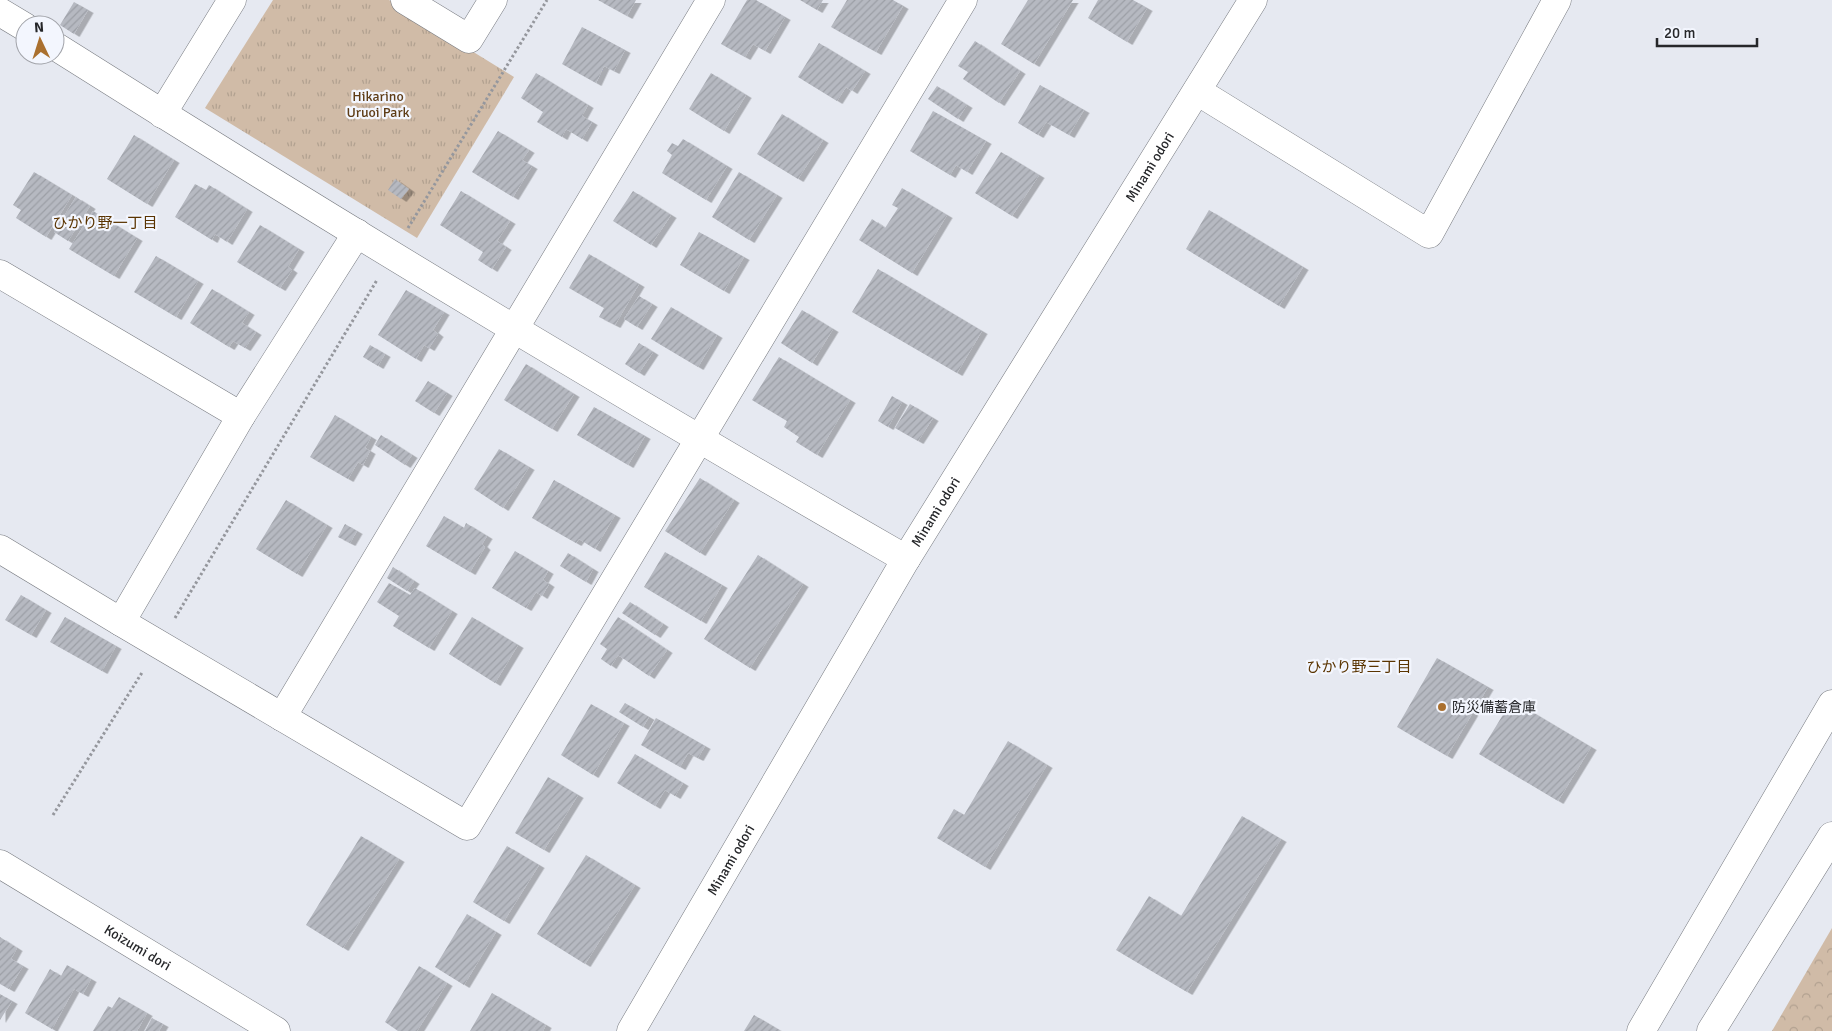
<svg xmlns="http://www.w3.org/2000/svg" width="1832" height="1031" viewBox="0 0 1832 1031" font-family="Signika,'Noto Sans JP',sans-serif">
	<defs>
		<pattern id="forest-crowns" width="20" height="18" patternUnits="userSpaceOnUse" patternTransform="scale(1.25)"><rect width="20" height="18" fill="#d0bba7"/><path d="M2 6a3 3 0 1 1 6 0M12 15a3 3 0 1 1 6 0" fill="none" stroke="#b2a190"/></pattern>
		<pattern id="park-tufts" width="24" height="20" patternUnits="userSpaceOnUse" patternTransform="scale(1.25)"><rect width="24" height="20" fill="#d0bba7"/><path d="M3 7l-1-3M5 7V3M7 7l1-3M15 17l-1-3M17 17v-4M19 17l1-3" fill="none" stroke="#b2a190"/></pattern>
		<pattern id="building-hatch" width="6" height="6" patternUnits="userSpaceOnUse" patternTransform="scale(1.25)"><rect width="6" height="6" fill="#b6b9c1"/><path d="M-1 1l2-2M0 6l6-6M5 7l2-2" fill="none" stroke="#9c9fa6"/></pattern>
		<filter id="shadow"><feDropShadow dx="5.5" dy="3" stdDeviation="0" flood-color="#0004"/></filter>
	</defs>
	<rect width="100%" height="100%" fill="#e6e9f1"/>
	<path fill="url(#forest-crowns)" d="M 1832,928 L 1832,1031 L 1772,1031 Z"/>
	<path fill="url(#park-tufts)" d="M 273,0 L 389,0 L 514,77 L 417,238 L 205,108 Z"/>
	<path fill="url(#building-hatch)" filter="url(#shadow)" d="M 598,0 L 636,0 L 627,16 Z
		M 747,0 L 756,0 L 785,17 L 765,51 L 753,44 L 745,57 L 721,44 Z
		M 800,0 L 823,0 L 817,10 Z
		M 847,0 L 893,0 L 903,6 L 876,52 L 831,27 Z
		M 1028,0 L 1073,0 L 1034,64 L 1001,44 Z
		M 1098,0 L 1133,0 L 1147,8 L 1127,42 L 1088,18 Z
		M 74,2 L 88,10 L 74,34 L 60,25 Z
		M 582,27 L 625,50 L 614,71 L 604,66 L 596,83 L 562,64 Z
		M 975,41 L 1020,71 L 999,103 L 963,79 L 968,72 L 958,66 Z
		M 819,43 L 865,71 L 852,91 L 846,87 L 837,101 L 798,77 Z
		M 536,73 L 588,105 L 582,116 L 592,122 L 582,139 L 566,129 L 562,137 L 537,122 L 543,112 L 521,98 Z
		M 711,73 L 746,95 L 724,131 L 689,109 Z
		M 1040,85 L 1084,110 L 1069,135 L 1046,122 L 1038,135 L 1018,123 Z
		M 937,86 L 967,105 L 958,119 L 928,99 Z
		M 933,111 L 986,141 L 967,172 L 956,165 L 950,175 L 910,151 Z
		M 782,114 L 823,140 L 798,179 L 757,154 Z
		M 498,131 L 529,150 L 522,160 L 532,166 L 513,197 L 472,172 Z
		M 134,135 L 174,160 L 147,204 L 107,179 Z
		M 683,139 L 727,166 L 706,200 L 662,173 L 672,155 L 667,151 L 672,143 L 678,146 Z
		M 1001,152 L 1039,175 L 1012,216 L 975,193 Z
		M 34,172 L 72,195 L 46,237 L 16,218 L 21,210 L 13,205 Z
		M 739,172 L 777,195 L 749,240 L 712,217 Z
		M 395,179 L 409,189 L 401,199 L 388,190 Z
		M 195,184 L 206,190 L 209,185 L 247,209 L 227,242 L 215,234 L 212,240 L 175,217 Z
		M 902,188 L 947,215 L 912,273 L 859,240 L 872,219 L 885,228 L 898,208 L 892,205 Z
		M 461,191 L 510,221 L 497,241 L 506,247 L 492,269 L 478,260 L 483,252 L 440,225 Z
		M 633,191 L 671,215 L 651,245 L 613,221 Z
		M 76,197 L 90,206 L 68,241 L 54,232 Z
		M 1209,210 L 1303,267 L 1279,306 L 1186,249 Z
		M 93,211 L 137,238 L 114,276 L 69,249 Z
		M 260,225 L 299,249 L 288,267 L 292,270 L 280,288 L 237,262 Z
		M 699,232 L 744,257 L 724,291 L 680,265 Z
		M 589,254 L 639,284 L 615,325 L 599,317 L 604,308 L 569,288 Z
		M 156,256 L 198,281 L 176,317 L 134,292 Z
		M 878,269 L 982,331 L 957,373 L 852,312 Z
		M 212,289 L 249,312 L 242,323 L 256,332 L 245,348 L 233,341 L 229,347 L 190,323 Z
		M 406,290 L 444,312 L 433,330 L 438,334 L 429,348 L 424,345 L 416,359 L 378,335 Z
		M 639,296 L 652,304 L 637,327 L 624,319 Z
		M 671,307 L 717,335 L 698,367 L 651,339 Z
		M 802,310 L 833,329 L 812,363 L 781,343 Z
		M 639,343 L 653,352 L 639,373 L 625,364 Z
		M 370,345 L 385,354 L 378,366 L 363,357 Z
		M 779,357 L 850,400 L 817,455 L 796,442 L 799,437 L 784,427 L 787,421 L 752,400 Z
		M 526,364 L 574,394 L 552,429 L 504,400 Z
		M 428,381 L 447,393 L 434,413 L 415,401 Z
		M 892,396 L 902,402 L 888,427 L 878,421 Z
		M 910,404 L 933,418 L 918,441 L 895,428 Z
		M 594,407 L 645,436 L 628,465 L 577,435 Z
		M 335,415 L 371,437 L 365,448 L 370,451 L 363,465 L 358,462 L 348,479 L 310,457 Z
		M 381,435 L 412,455 L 405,465 L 375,445 Z
		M 499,449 L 529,467 L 503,508 L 474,489 Z
		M 700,478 L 734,500 L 700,553 L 665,531 Z
		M 554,480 L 615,515 L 595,549 L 579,539 L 576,543 L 532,518 Z
		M 286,500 L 327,525 L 297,574 L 256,549 Z
		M 444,516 L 464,528 L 466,523 L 487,536 L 482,544 L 485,547 L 470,572 L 426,546 Z
		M 345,524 L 357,531 L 350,543 L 338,537 Z
		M 515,551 L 548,571 L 543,580 L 549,584 L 542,596 L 536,592 L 526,608 L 492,588 Z
		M 665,552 L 722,585 L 701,621 L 644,587 Z
		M 568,553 L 593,569 L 586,582 L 560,566 Z
		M 758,555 L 803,584 L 750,668 L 704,639 Z
		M 393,567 L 414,581 L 407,591 L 387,578 Z
		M 389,583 L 410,595 L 415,588 L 452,611 L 429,648 L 393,626 L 399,616 L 377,602 Z
		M 21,595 L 46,610 L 31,635 L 5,620 Z
		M 630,602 L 663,624 L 655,635 L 622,613 Z
		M 65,617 L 116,646 L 102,671 L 50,642 Z
		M 472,617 L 518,645 L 495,683 L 449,654 Z
		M 618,617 L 667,650 L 649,676 L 618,655 L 611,666 L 601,659 L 607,649 L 600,644 Z
		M 1437,658 L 1488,687 L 1447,756 L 1397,727 Z
		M 1512,700 L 1591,747 L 1558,801 L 1479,754 Z
		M 625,703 L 649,717 L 643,727 L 619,712 Z
		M 591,704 L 624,723 L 593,775 L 561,755 Z
		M 656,718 L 705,746 L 698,758 L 688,753 L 680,767 L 641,745 Z
		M 1008,741 L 1047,765 L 985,867 L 937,838 L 954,809 L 964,815 Z
		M 635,754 L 683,783 L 675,796 L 665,790 L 655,806 L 617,783 Z
		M 548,777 L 578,795 L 544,850 L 515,833 Z
		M 1242,816 L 1281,839 L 1187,992 L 1116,950 L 1149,896 L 1181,916 Z
		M 361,836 L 399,859 L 343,948 L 306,925 Z
		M 507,846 L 539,865 L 504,921 L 473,902 Z
		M 586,855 L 635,885 L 585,964 L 537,934 Z
		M 467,914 L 496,932 L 464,985 L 435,967 Z
		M 0,937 L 17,948 L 11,959 L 23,966 L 9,989 L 0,984 Z
		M 67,965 L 91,979 L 83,994 L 74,989 L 52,1029 L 25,1013 L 50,969 L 61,976 Z
		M 419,966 L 447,983 L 417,1031 L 398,1031 L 385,1022 Z
		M 492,993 L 546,1025 L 543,1031 L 470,1031 Z
		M 0,994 L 12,1001 L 0,1020 Z
		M 119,997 L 147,1013 L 137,1031 L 133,1030 L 132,1031 L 93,1031 L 108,1006 L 112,1008 Z
		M 754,1015 L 781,1031 L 744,1031 Z
		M 152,1018 L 163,1024 L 159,1031 L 145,1031 Z"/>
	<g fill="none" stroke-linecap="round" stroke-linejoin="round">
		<defs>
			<g id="minor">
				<path d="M 405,0 L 469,39 L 493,0"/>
				<path d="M 0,12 L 25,27"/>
				<path d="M 55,46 C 335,223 619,394 906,559"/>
				<path d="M 1197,91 L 1429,234 L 1557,0"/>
				<path d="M 162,114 L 232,0"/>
				<path d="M 0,274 L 241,416"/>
				<path d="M 0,549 L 121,622 L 467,826 L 963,0"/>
				<path d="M 121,622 L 241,416 L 357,233"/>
				<path d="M 282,717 L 711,0"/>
				<path id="s1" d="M 0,864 L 276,1031"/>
				<path id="s2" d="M 631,1031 L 906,559 L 1253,0"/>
				<path d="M 1641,1031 L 1832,704"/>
				<path d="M 1711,1031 L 1832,836"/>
			</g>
		</defs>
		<use href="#minor" stroke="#787b81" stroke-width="29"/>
		<path stroke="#95979d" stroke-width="3" stroke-dasharray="2.5 2.5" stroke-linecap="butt" d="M 408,228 L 547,0
			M 175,618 L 377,280
			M 53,815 L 143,671"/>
		<use href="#minor" stroke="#fff" stroke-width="28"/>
	</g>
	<circle fill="#aa702f" stroke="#f3f6fe" stroke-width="2" cx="1442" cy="707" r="5"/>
	<g text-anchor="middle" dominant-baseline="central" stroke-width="4.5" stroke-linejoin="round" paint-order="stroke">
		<g font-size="14" fill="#5e3c16" stroke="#f3f6fe">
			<text x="378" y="96">Hikarino<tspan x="378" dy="16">Uruoi Park</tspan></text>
		</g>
		<g font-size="14" fill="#26272a" stroke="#f3f6fe">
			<text stroke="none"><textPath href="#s2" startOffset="1008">Minami odori</textPath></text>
			<text stroke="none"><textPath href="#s2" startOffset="602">Minami odori</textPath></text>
			<text stroke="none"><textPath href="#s2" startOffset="198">Minami odori</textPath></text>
			<text stroke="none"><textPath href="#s1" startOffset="161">Koizumi dori</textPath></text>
		</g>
		<g font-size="14" fill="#26272a" stroke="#f3f6fe" text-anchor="start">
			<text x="1452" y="707">防災備蓄倉庫</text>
		</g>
		<g font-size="15" fill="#5a3401" stroke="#f3f6fe">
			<text x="105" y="223">ひかり野一丁目</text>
			<text x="1359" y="667">ひかり野三丁目</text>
		</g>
	</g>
	<g transform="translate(40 40) rotate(356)"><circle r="24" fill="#f3f6fe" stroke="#a1a3a9"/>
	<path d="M0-4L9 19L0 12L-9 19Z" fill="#aa702f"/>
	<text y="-8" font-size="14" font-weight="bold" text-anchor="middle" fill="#26272a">N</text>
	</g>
	<path d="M1657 38v8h100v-8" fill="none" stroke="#26272a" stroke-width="2.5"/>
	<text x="1664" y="38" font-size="15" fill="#26272a" stroke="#f3f6fe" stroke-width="4" paint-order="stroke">20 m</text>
</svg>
